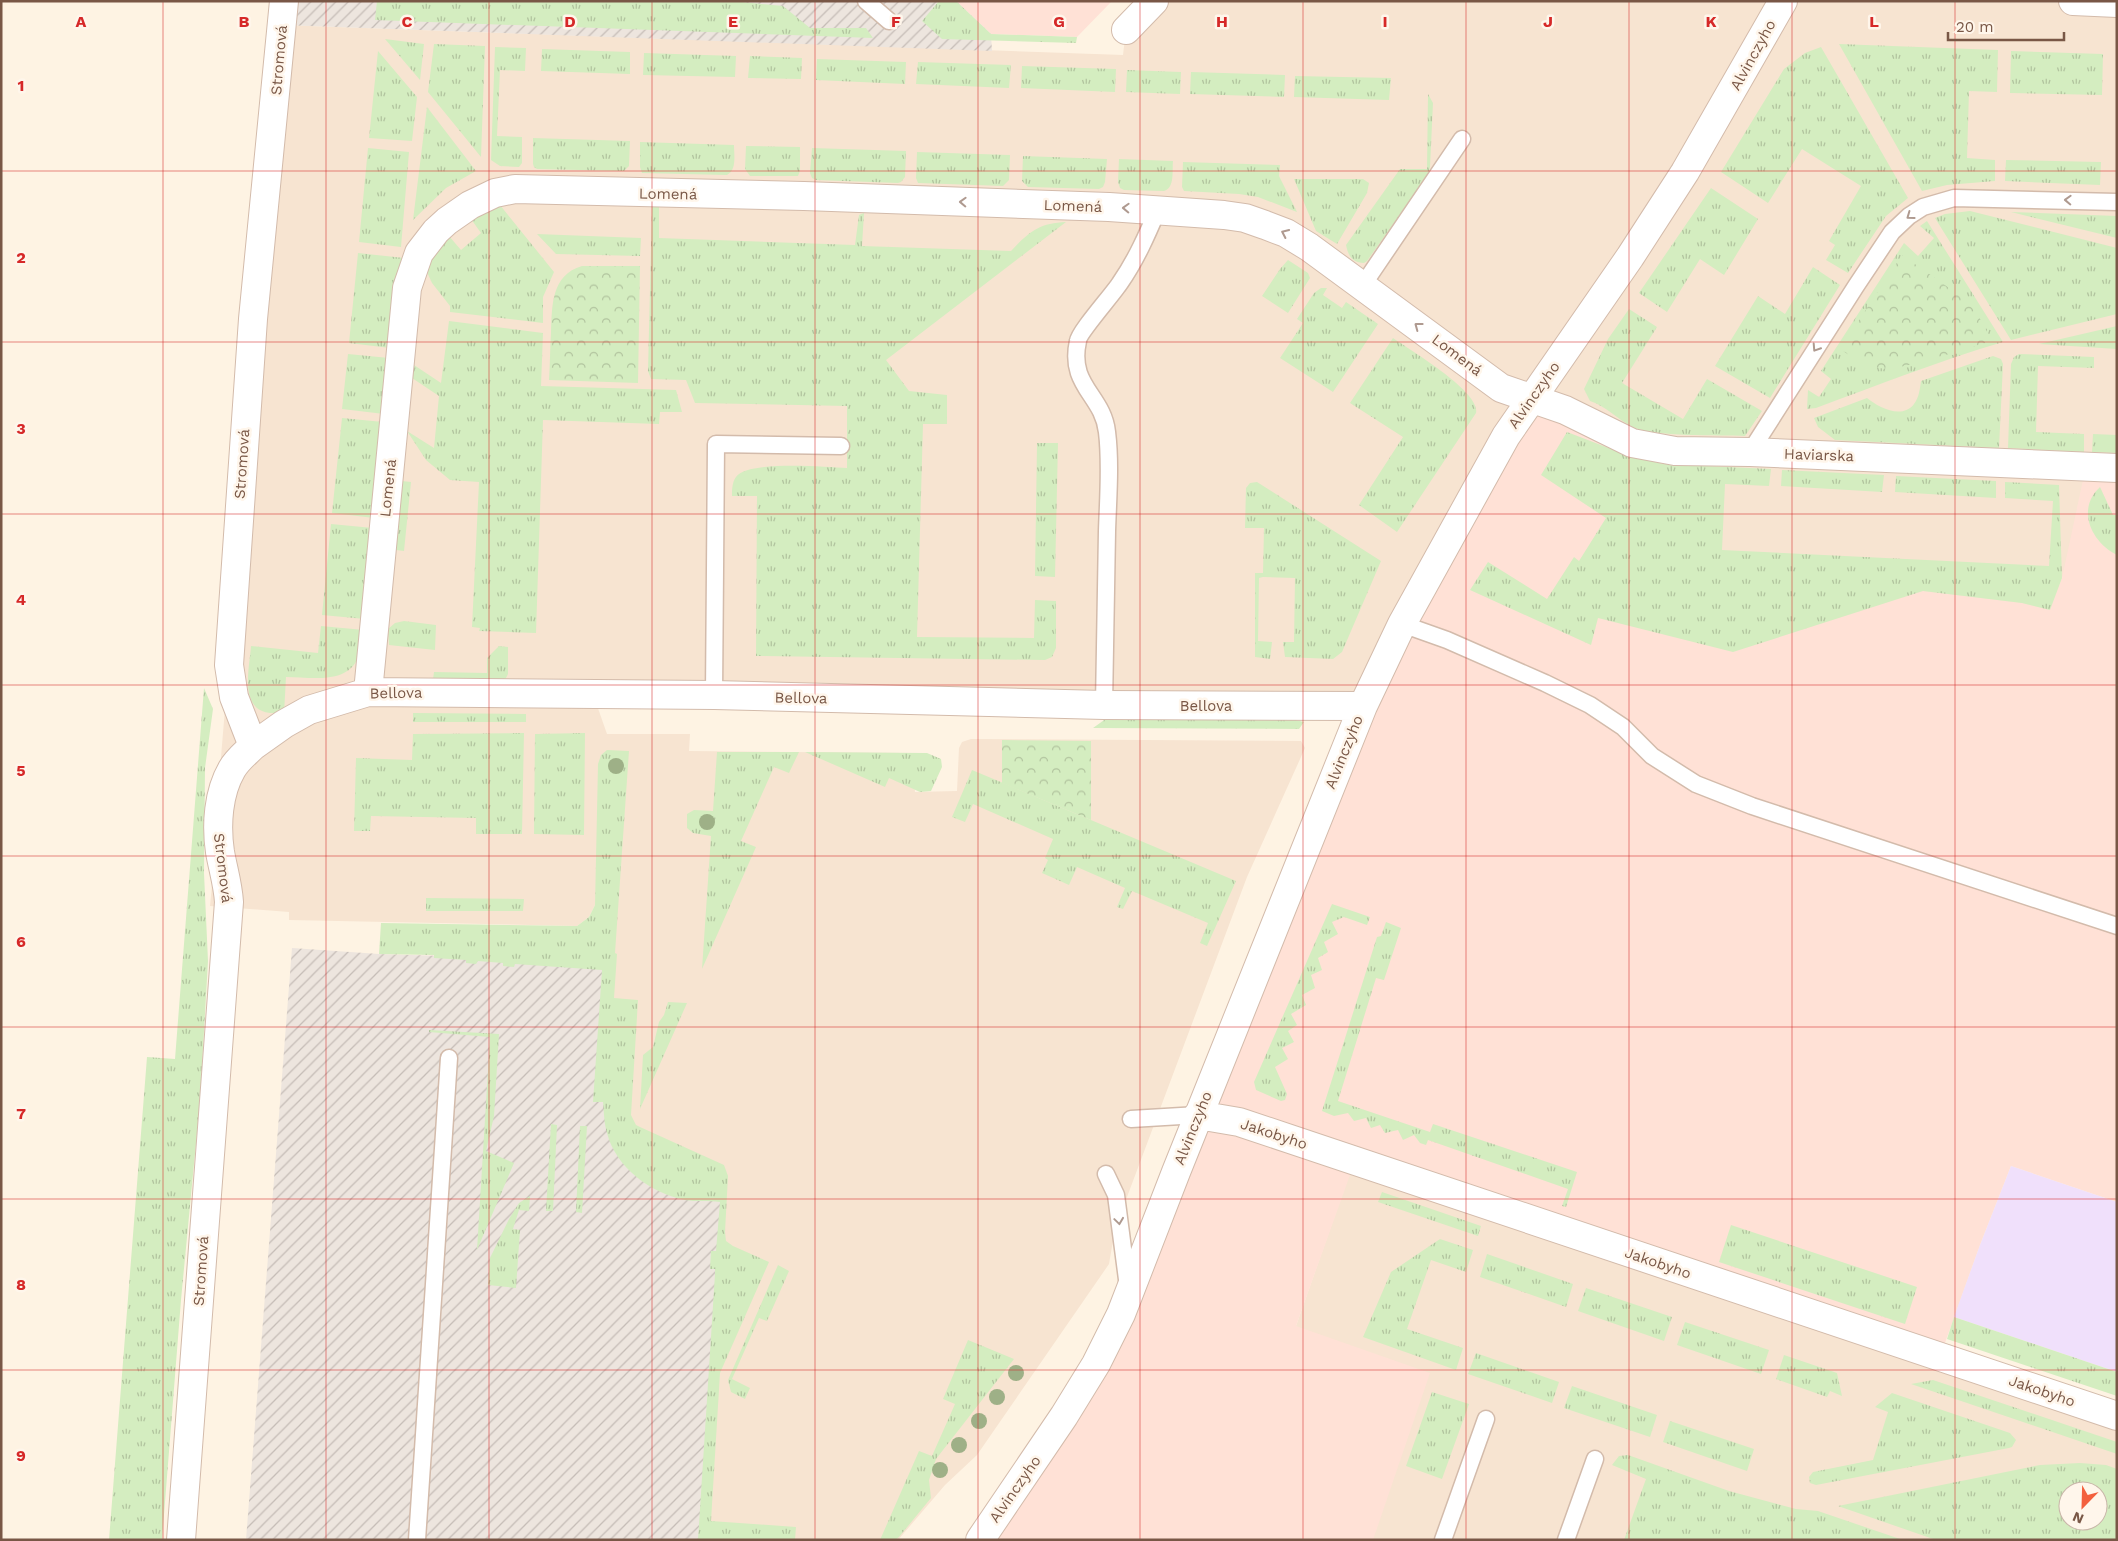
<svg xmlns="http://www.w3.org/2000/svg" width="2118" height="1541" viewBox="0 0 2118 1541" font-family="'Work Sans',sans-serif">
	<defs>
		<pattern id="industrial-furrows" width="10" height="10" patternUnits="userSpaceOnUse" patternTransform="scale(1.25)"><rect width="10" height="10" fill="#ede5de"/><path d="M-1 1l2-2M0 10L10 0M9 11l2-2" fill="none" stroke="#c5bcb6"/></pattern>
		<pattern id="grass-tufts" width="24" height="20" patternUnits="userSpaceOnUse" patternTransform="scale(1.25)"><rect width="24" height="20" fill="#d4edc0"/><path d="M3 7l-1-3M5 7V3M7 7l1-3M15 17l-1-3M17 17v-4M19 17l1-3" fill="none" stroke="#b1c39e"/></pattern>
		<pattern id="forest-crowns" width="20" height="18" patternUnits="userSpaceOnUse" patternTransform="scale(1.25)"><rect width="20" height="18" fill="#d4edc0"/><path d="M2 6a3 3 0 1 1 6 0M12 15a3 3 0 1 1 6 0" fill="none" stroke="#b1c39e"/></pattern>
	</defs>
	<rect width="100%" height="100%" fill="#fef3e3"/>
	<path fill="#f7e4d1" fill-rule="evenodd" d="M 1154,1 L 2117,3 L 2117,468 L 2062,578 L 2050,610 L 1362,707 L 593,694 L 607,734 L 690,734 L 689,751 L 912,753 L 915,792 L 957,791 L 959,748 L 962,742 L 971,739 L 1301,741 L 1305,748 L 1247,877 L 1121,1213 L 1114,1235 L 1109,1264 L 977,1455 L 945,1485 L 898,1540 L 702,1540 L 638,1171 L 595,905 L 589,917 L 577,926 L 289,920 L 289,912 L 210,906 L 220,802 L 220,769 L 282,25 L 1123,55 L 1126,30 Z
		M 1354,1161 L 2117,1416 L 2117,1540 L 1370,1540 L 1296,1326 ZM 2068,1491 L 2098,1491 L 2098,1521 L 2068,1521 Z"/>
	<path fill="#ffe1d6" d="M 956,1 L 1112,1 L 1077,37 L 991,34 Z
		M 1532,399 L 1632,443 L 1629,574 L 1923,591 L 2022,603 L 2049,610 L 2062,578 L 2086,466 L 2117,468 L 2117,1202 L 2011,1166 L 1980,1245 L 1940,1357 L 1355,1161 L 1296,1326 L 1430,1373 L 1373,1540 L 980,1540 L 1064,1416 L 1199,1115 L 1362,707 Z"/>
	<path fill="url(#industrial-furrows)" d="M 284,1 L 956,1 L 991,34 L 992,51 L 282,25 Z
		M 292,948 L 379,954 L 612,961 L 614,1118 L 723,1193 L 702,1540 L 246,1540 Z"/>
	<path fill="#f0e0fb" d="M 2011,1166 L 2117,1202 L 2117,1372 L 1954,1317 L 1980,1245 Z"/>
	<path fill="url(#grass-tufts)" fill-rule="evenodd" d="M 377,1 L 732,1 L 783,6 L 810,28 L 866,28 L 873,38 L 375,20 Z
		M 939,1 L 956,1 L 991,34 L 1077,37 L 1076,43 L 942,39 L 922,21 Z
		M 385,39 L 424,44 L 420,80 Z
		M 434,44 L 485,46 L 481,157 L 428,92 Z
		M 1839,44 L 1998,50 L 1997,92 L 1969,91 L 1967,158 L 1995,160 L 1995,181 L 1947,185 L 1922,191 Z
		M 495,47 L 526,48 L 525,71 L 500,70 L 497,136 L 522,137 L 522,163 L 519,167 L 500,166 L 491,160 Z
		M 1821,47 L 1908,198 L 1886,216 L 1848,273 L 1826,260 L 1835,245 L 1829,241 L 1861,186 L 1802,149 L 1768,203 L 1721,172 L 1784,69 L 1805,53 Z
		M 542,49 L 630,52 L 630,74 L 541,71 Z
		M 378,51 L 417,97 L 412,141 L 369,138 Z
		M 2011,51 L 2103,54 L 2102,95 L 2010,93 Z
		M 644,53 L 736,56 L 735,77 L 643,75 Z
		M 750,56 L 802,58 L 801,79 L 748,78 Z
		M 817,59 L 906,62 L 905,84 L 816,80 Z
		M 918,62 L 1011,65 L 1009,88 L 916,84 Z
		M 1022,66 L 1116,69 L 1115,92 L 1021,88 Z
		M 1127,70 L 1181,72 L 1180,94 L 1126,92 Z
		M 1191,72 L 1285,75 L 1284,97 L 1190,94 Z
		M 1295,76 L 1391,78 L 1389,100 L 1294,97 Z
		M 1428,94 L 1433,103 L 1430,167 L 1428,175 L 1367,261 L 1364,263 C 1352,263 1348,255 1346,245 L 1400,169 L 1427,169 Z
		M 427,107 L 476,171 L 446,188 L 413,220 Z
		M 533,138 L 630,141 L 629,166 L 624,171 L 537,169 L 534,167 L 533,164 Z
		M 640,142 L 734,145 C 734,155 737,170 727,175 L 642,173 L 640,167 Z
		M 746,146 L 800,147 L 800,171 L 798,176 L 750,176 L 745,169 Z
		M 368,148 L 409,152 L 401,247 L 359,242 Z
		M 812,148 L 906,151 L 905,177 L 901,182 L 898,183 L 816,180 L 812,178 L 810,173 Z
		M 917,152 L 1010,155 L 1009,180 L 1003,186 L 918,183 L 916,178 Z
		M 1023,156 L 1107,159 L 1105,182 L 1103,187 L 1099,189 L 1028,187 L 1022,181 Z
		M 1119,159 L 1173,161 C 1172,171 1175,188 1164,191 L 1124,190 L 1120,188 L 1118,182 Z
		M 2006,160 L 2101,162 L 2100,185 L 2005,181 Z
		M 1183,162 L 1280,165 L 1279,176 L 1297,212 L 1258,197 L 1239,194 L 1184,191 L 1182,187 Z
		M 1294,179 L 1363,179 L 1369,183 L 1367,193 L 1337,244 L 1316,231 Z
		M 1711,188 L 1758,219 L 1724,275 L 1700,259 L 1667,312 L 1639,293 Z
		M 500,205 L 554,272 L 543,297 L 543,323 L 450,312 L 450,306 L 432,283 L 426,270 L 438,247 L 449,236 L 461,250 L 481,233 L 471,219 Z
		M 652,206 L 659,207 L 659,238 L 855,245 L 859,215 L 864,213 L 862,246 L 1011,251 C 1029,232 1039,223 1066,222 L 886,360 L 909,391 L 947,395 L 947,424 L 923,424 L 917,637 L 1034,638 L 1035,600 L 1056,601 L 1056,648 L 1052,657 L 1045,660 L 756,656 L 757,496 L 732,496 C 732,490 732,482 736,477 C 748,460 825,467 847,468 L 847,406 L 695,403 L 686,380 L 651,379 L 648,371 Z
		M 1970,211 L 2117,248 L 2117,314 L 2011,340 L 1935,218 L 1945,214 Z
		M 2011,212 L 2117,216 L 2117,238 Z
		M 1927,221 L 2003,342 C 1939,361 1878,385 1816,408 L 1807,409 L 1808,390 L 1819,397 L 1831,379 L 1821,371 L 1904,243 L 1918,256 L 1934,238 L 1920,226 Z
		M 537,234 L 641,238 L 640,256 L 556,254 Z
		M 358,253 L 404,258 L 390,348 L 349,343 Z
		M 1288,260 L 1308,273 L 1310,278 L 1288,313 L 1262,296 L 1280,269 Z
		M 1813,267 L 1840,285 L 1770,398 L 1715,366 L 1758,296 L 1785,314 Z
		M 1321,288 L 1327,288 L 1323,295 L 1342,308 L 1346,302 L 1378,324 L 1333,392 L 1280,358 L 1303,323 L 1297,319 L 1314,293 Z
		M 1629,309 L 1657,327 L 1622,383 L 1683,419 L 1707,379 L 1762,411 L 1745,436 C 1719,435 1654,437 1633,427 C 1618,420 1606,406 1590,401 L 1584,389 L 1608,339 Z
		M 449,321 L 543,333 L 541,386 L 676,390 L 682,412 L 660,412 L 659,424 L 543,420 L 536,633 L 479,631 L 480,628 L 472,627 L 479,482 L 450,480 L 426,460 L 407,431 L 434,448 L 439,396 L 412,378 L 414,365 L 441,383 Z
		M 2117,326 L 2117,349 L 2039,344 Z
		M 1393,338 C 1410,350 1481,392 1476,413 L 1397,532 L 1359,505 L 1403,437 L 1350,403 Z
		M 348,354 L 389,358 L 384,414 L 342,409 Z
		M 2019,354 L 2094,357 L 2094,368 L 2038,366 L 2036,432 L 2084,434 L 2084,452 L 2008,448 L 2011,364 L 2014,357 Z
		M 1993,356 L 2001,359 L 2003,364 L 1999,448 L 1835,440 L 1818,427 L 1814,418 L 1867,398 C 1878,407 1902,420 1914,404 C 1919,398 1920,388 1921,381 Z
		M 342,418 L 383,422 L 374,518 L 332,513 Z
		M 1567,432 L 1627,455 L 1663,464 L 1771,469 L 1769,486 L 1725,484 L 1722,550 L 2049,566 L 2053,501 L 2005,498 L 2005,482 L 2059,485 L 2062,578 L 2050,610 L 2022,603 L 1923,591 L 1733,652 L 1598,618 L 1591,645 L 1470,590 L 1488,562 L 1547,599 L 1574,557 L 1579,561 L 1606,518 L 1541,475 Z
		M 2093,434 L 2117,435 L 2117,453 L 2092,452 Z
		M 1037,443 L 1058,443 L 1055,577 L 1035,576 Z
		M 1782,470 L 1884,475 L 1882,492 L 1781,486 Z
		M 1896,476 L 1996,481 L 1996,498 L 1895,492 Z
		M 402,481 L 411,482 L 404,551 L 396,550 Z
		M 1257,482 L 1381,561 L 1342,652 L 1333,659 L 1285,657 L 1283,642 L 1294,642 L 1295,578 L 1263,577 L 1259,578 L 1258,641 L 1272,642 L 1270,659 L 1255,657 L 1255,573 L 1263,573 L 1264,528 L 1245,528 L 1246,488 L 1250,483 Z
		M 2100,487 L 2113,515 L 2117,515 L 2117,555 C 2091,542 2076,509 2100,487 Z
		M 331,524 L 373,528 L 365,619 L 322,615 Z
		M 404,621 L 436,625 L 435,650 L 389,645 L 388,629 L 395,623 Z
		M 321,626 L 364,630 C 362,639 361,649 358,658 C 346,685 310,677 286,677 L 284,714 C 276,713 267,714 260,710 C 241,699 250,664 251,646 L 318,653 Z
		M 499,646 L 508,647 L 508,674 L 505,680 L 433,679 L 434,672 L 487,673 L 487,658 Z
		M 204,688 L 213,709 L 205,768 L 204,873 L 208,961 L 200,1101 L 181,1300 L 162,1540 L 109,1540 L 147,1057 L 175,1059 Z
		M 413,713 L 526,714 L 526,722 L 413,722 Z
		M 1107,718 L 1291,719 L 1304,722 L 1299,729 L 1093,728 Z
		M 524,733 L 522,834 L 476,834 L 476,818 L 371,816 L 370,831 L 354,831 L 356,758 L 412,760 L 413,734 Z
		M 585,733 L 584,835 L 534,834 L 535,734 Z
		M 607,750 L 629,751 L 615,953 L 617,954 L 614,998 L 638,1000 L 631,1115 L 636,1125 L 640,1127 L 724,1165 L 728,1176 L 725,1232 L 726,1241 L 733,1246 L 769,1262 L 720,1373 L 711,1521 L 796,1527 L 795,1540 L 698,1540 L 715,1274 L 715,1269 L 710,1269 L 711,1251 L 716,1251 L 720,1202 C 709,1200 696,1202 685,1200 C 651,1193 616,1168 607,1133 C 604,1123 604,1112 603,1102 L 593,1102 L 602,970 L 515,964 L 514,967 L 503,966 L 503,963 L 478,961 L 476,964 L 466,963 L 466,960 L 434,958 L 434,955 L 379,954 L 381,923 L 577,926 L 589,917 L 595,905 L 598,764 L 601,755 Z
		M 717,752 L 799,752 L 789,773 L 774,767 L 741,841 L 756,847 L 702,969 L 711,836 L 693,833 L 687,828 L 687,814 L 694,810 L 713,811 Z
		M 805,752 L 927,753 L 941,759 L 942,767 L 931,791 L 920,792 L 889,778 L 885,787 Z
		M 972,770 L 1236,881 L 1207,946 L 1200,943 L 1208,923 L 1132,891 L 1123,909 L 1117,907 L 1125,888 L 1077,867 L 1069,885 L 1042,873 L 1048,860 L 1045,858 L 1053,839 L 973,804 L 965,822 L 952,817 Z
		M 426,898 L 524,899 L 523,911 L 426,911 Z
		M 1332,904 L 1370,917 L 1367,925 L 1344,917 L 1332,922 L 1338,934 L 1324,942 L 1328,952 L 1318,958 L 1322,970 L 1311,975 L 1315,988 L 1302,995 L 1306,1005 L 1291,1014 L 1297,1025 L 1288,1031 L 1294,1042 L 1282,1048 L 1288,1059 L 1275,1067 L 1287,1094 L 1285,1100 L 1281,1101 L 1256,1090 L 1254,1082 Z
		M 1386,922 L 1401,928 L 1384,980 L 1376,978 L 1338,1101 L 1430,1132 L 1433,1124 L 1577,1172 L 1566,1207 L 1562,1206 L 1568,1189 L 1428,1140 L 1426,1145 L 1420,1143 L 1414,1135 L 1403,1140 L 1398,1130 L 1385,1133 L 1380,1125 L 1371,1128 L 1366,1118 L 1354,1121 L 1348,1113 L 1334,1116 L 1322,1111 L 1377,937 L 1381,936 Z
		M 668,1002 L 687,1003 L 640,1109 L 643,1055 L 653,1047 L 659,1022 L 664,1015 Z
		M 429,1030 L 499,1034 L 494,1116 L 486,1151 L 514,1163 L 477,1250 L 490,1037 L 429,1032 Z
		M 551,1124 L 557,1125 L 553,1211 L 546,1211 Z
		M 580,1126 L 587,1126 L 582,1213 L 576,1212 Z
		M 1382,1192 L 1481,1226 L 1478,1236 L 1378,1202 Z
		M 530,1196 L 529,1211 L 519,1210 L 513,1229 L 520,1230 L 516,1288 L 488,1285 L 490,1258 L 509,1219 L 519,1203 Z
		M 1731,1225 L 1917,1287 L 1905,1324 L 1719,1262 Z
		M 1440,1239 L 1473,1250 L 1466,1272 L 1431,1260 L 1407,1329 L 1463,1348 L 1456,1370 L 1363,1337 L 1391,1272 Z
		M 1487,1254 L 1573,1284 L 1566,1307 L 1480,1277 Z
		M 778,1265 L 789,1271 L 767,1321 L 759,1318 L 732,1379 L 750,1388 L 745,1399 L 731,1392 L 728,1380 Z
		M 1586,1288 L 1672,1317 L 1664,1341 L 1578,1311 Z
		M 1954,1317 L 2117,1372 L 2117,1396 L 1947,1339 Z
		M 1685,1322 L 1769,1350 L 1761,1374 L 1677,1345 Z
		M 968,1340 L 1014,1359 L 936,1459 L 929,1480 L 931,1498 L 899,1537 L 895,1540 L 880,1540 L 919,1451 L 932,1456 L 955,1404 L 943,1399 Z
		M 1476,1353 L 1559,1382 L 1552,1403 L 1468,1374 Z
		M 1784,1355 L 1837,1373 L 1842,1396 L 1830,1391 L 1827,1397 L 1776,1379 Z
		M 1933,1380 L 2117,1442 L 2117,1454 L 1911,1384 Z
		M 1572,1386 L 1657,1415 L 1650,1437 L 1564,1408 Z
		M 1432,1392 L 1469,1404 L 1442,1479 L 1406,1466 Z
		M 1892,1393 L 2010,1433 L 2016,1440 L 2012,1447 L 2009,1448 L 1816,1485 L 1810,1483 L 1809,1477 L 1813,1472 L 1873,1460 L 1888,1412 L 1875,1407 Z
		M 1670,1421 L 1754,1449 L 1747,1471 L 1663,1442 Z
		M 1628,1455 L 1729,1491 L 1796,1509 L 1818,1511 L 1903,1540 L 1624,1540 L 1646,1479 L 1612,1465 L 1619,1456 Z
		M 2080,1463 L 2106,1465 L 2117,1469 L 2117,1540 L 1936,1540 L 1838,1506 L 2040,1465 ZM 2068,1491 L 2098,1491 L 2098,1521 L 2068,1521 Z"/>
	<path fill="url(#forest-crowns)" d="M 1902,255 L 1972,304 L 1992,341 C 1966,348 1901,372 1878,368 C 1864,365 1852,357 1840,349 Z
		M 582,266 L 640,266 L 638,383 L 549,380 C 550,364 550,349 551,333 C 552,306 551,275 582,266 Z
		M 1002,740 L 1091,741 L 1091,820 L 1002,783 Z"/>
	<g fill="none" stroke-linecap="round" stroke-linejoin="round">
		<defs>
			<path id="lane" d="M 866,1 L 889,21
				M 1363,285 L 1462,139
				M 1750,452 L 1856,286 L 1892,232 L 1909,216 L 1923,207 L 1954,198 L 2117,202
				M 1402,624 L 1447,640 L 1545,683 L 1590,705 L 1623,727 L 1652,756 L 1696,784 L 1752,806 L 2117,926
				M 714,695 L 716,444 L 841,446
				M 1104,705 C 1105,647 1106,589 1107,531 C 1108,498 1111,464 1107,432 C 1103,395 1068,386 1078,341 C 1079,332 1113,294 1120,283 C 1136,260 1147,235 1158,209
				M 1131,1119 L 1198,1115
				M 1106,1174 L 1116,1195 L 1128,1287
				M 417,1540 L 449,1058
				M 1443,1540 L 1486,1419
				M 1566,1540 L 1595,1459"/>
			<path id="street" d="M 2073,1 L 2117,3
				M 1126,30 L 1154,1
				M 368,692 L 407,288 L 419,253 L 436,231 L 447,221 L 470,205 L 495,193 L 515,189 L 804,196 L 1109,207 L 1224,215 L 1245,218 L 1265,225 L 1286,233 L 1309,247 L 1501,388 L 1565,410 L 1632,443 L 1675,451 L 1750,452 L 2117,468
				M 253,746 L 284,724 L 309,710 L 368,692 L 714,695 L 1104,705 L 1363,706
				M 1198,1115 L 1239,1122 L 1290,1139 L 2117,1416
				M 181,1540 L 229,902 C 228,885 223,869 220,852 C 216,825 218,793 232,769 C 237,760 246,753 253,746 L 234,697 L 229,665 L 253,319 L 284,1
				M 980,1540 L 1064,1416 L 1096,1364 L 1121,1314 L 1176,1172 L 1363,706 L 1402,624 L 1506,436 L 1630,257 L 1685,172 L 1783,1"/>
		</defs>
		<use href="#lane" stroke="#d3bbab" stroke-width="19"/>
		<use href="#street" stroke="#d3bbab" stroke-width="30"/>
		<use href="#lane" stroke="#fff" stroke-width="16"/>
		<use href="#street" stroke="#fff" stroke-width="28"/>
	</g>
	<g fill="#9eb087">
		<circle cx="616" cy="766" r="8"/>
		<circle cx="707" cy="822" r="8"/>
		<circle cx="1016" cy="1373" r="8"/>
		<circle cx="997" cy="1397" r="8"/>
		<circle cx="979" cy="1421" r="8"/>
		<circle cx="959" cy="1445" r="8"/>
		<circle cx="940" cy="1470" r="8"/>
	</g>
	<defs><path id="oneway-chevron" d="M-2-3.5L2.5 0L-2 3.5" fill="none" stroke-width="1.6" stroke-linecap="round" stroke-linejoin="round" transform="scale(1.25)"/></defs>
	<g stroke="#af9a90">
		<use href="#oneway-chevron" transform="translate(2068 200) rotate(-178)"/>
		<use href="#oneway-chevron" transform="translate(963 202) rotate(-178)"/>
		<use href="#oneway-chevron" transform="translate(1126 208) rotate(-178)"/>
		<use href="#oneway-chevron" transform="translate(1910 216) rotate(144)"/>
		<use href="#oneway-chevron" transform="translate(1285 233) rotate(-155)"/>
		<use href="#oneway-chevron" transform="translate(1418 326) rotate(-143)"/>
		<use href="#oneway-chevron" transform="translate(1816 348) rotate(123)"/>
		<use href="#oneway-chevron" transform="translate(1119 1221) rotate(82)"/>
	</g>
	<path fill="none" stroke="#d62828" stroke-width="1" stroke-opacity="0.55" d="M 163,1 L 163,1540M 326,1 L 326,1540M 489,1 L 489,1540M 652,1 L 652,1540M 815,1 L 815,1540M 978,1 L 978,1540M 1140,1 L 1140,1540M 1303,1 L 1303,1540M 1466,1 L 1466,1540M 1629,1 L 1629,1540M 1792,1 L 1792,1540M 1955,1 L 1955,1540M 1,171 L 2117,171M 1,342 L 2117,342M 1,514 L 2117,514M 1,685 L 2117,685M 1,856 L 2117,856M 1,1027 L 2117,1027M 1,1199 L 2117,1199M 1,1370 L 2117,1370"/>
	<g text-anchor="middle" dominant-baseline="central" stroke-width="5" stroke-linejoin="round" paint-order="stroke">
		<g font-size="15" fill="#795746" stroke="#fff6eb">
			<text transform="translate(1753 55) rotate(-61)">Alvinczyho</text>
			<text transform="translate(279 60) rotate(-85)">Stromová</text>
			<text transform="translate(668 194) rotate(1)">Lomená</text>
			<text transform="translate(1073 206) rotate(2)">Lomená</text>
			<text transform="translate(1457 355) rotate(37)">Lomená</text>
			<text transform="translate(1534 395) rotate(-55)">Alvinczyho</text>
			<text transform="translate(1819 455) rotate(2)">Haviarska</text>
			<text transform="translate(242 464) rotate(-86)">Stromová</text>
			<text transform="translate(388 488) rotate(-84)">Lomená</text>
			<text transform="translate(396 693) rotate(-1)">Bellova</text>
			<text transform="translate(801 698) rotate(1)">Bellova</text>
			<text x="1206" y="706">Bellova</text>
			<text transform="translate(1344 752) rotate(-68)">Alvinczyho</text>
			<text transform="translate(223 868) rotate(83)">Stromová</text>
			<text transform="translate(1193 1128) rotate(-68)">Alvinczyho</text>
			<text transform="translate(1274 1134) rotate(18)">Jakobyho</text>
			<text transform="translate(1658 1263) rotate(19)">Jakobyho</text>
			<text transform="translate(201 1271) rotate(-86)">Stromová</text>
			<text transform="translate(2042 1391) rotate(19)">Jakobyho</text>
			<text transform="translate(1015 1489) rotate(-55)">Alvinczyho</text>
		</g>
	</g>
	<g font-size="16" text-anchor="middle" font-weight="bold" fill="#d62828" stroke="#fff6eb" stroke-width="5" stroke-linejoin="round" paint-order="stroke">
		<text x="81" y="27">A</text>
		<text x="244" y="27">B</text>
		<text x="407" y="27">C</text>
		<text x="570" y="27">D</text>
		<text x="733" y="27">E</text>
		<text x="896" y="27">F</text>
		<text x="1059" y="27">G</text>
		<text x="1222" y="27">H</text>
		<text x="1385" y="27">I</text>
		<text x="1548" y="27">J</text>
		<text x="1711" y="27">K</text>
		<text x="1874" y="27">L</text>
		<text x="21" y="91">1</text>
		<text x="21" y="263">2</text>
		<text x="21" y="434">3</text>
		<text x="21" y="605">4</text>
		<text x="21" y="776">5</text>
		<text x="21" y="947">6</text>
		<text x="21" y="1119">7</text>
		<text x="21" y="1290">8</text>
		<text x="21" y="1461">9</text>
	</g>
	<rect width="2118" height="1541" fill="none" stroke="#795746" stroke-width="5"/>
	<g transform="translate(2083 1506) rotate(203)"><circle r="24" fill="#fff6eb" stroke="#c9b6a9"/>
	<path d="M0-4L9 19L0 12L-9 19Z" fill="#f3603d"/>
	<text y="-8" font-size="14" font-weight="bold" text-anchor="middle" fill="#795746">N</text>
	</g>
	<path d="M1948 32v8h116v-8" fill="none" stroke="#795746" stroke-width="2.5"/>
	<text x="1956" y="32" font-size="15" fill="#795746" stroke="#fff6eb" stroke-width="4" paint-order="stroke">20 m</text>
</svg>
